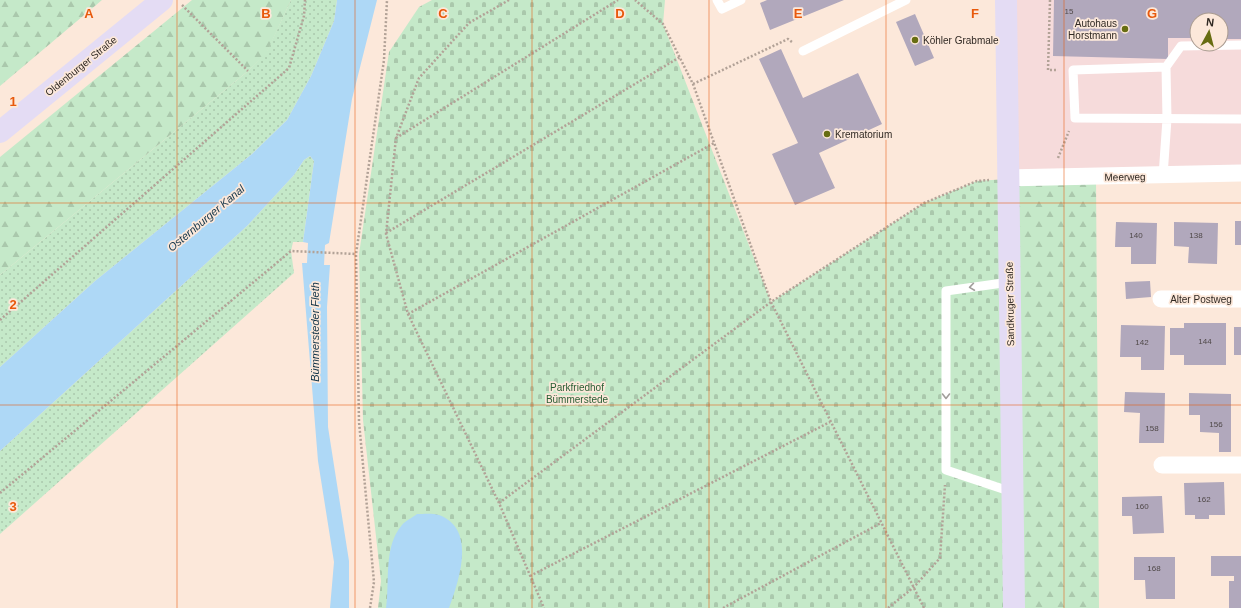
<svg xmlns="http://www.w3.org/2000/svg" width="1241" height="608" viewBox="0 0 1241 608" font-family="Arial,sans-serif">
	<defs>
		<pattern id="grass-dots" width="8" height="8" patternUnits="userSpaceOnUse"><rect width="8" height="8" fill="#c5e9c9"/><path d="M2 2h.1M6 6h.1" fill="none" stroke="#aac8ac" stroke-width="1.8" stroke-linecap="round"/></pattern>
		<pattern id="forest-firs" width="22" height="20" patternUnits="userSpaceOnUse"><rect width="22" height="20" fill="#c5e9c9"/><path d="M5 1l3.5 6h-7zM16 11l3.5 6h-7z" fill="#aac8ac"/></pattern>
		<pattern id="cemetery-stones" width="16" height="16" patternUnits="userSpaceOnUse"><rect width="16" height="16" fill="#c5e9c9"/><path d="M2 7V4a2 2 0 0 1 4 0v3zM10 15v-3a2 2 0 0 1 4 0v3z" fill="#aac8ac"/></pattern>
	</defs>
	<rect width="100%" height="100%" fill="#fce8da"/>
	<path fill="#f6dbdb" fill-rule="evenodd" d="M 1009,0 L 1241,0 L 1241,173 L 1009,178 ZM 1197,20 L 1221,20 L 1221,44 L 1197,44 Z"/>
	<path fill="url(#grass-dots)" d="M 291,0 L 337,0 L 334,21 L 311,76 L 287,120 L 252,154 L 95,281 L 0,367 L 0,275 L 248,71 L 267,51 Z
		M 310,156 L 314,161 L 303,242 L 293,242 L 291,251 L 294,273 L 0,534 L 0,451 L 247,226 L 294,175 L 304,160 Z"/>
	<path fill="url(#forest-firs)" d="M 0,0 L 102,0 L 0,86 Z
		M 192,0 L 291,0 L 267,52 L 248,71 L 0,275 L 0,157 Z
		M 1096,177 L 1099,608 L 1014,608 L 1009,178 Z"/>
	<path fill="url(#cemetery-stones)" d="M 432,0 L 665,0 L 663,24 L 771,302 L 924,203 L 977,181 L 1007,179 L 1014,608 L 378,608 L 381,581 L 363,420 L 359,254 L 389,52 L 419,7 Z"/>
	<path fill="#aed8f6" d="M 337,0 L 377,0 L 352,99 L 329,243 L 325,245 L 324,265 L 330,265 L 327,307 L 328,427 L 349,561 L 349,608 L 330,608 L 334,562 L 318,461 L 302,263 L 307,263 L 308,243 L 303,242 L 314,161 L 310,156 L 304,160 L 294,175 L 247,226 L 0,451 L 0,367 L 95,281 L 252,154 L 287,120 L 311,76 L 334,21 Z
		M 417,514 C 423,514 433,513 439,515 C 477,529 459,580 449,608 L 386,608 C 390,582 383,547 402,525 C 405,521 412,518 417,514 Z"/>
	<path fill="#b1a8bc" d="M 767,0 L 844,0 L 770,30 L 760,3 Z
		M 1054,0 L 1241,0 L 1241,39 L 1221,39 L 1221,20 L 1197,20 L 1197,38 L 1168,38 L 1168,59 L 1053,56 Z
		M 915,14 L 934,58 L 915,66 L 896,22 Z
		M 781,49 L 803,98 L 858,73 L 882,124 L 819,153 L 835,188 L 795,205 L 772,154 L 798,143 L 759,59 Z
		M 1235,221 L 1241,221 L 1241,245 L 1235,245 Z
		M 1116,222 L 1157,223 L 1156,264 L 1131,264 L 1131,247 L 1115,247 Z
		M 1174,222 L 1218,223 L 1217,264 L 1188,263 L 1189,247 L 1174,246 Z
		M 1150,281 L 1151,297 L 1126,299 L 1125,282 Z
		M 1184,323 L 1226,323 L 1226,365 L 1184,365 L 1184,355 L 1170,355 L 1170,328 L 1184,328 Z
		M 1121,325 L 1165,326 L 1164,370 L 1141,370 L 1141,357 L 1120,357 Z
		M 1234,327 L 1241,327 L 1241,355 L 1234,355 Z
		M 1125,392 L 1165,393 L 1164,443 L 1139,443 L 1140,413 L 1124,412 Z
		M 1189,393 L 1231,394 L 1231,452 L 1219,452 L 1219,433 L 1200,432 L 1200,415 L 1189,415 Z
		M 1224,482 L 1225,515 L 1209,515 L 1209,519 L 1195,519 L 1195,515 L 1185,515 L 1184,483 Z
		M 1162,496 L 1164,533 L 1133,534 L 1132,516 L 1122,516 L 1122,497 Z
		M 1211,556 L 1241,556 L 1241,608 L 1229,608 L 1229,581 L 1234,581 L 1234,576 L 1211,576 Z
		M 1134,557 L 1175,557 L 1175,599 L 1146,599 L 1145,580 L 1134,580 Z"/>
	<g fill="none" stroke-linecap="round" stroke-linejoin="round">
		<path stroke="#b2a297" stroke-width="2.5" stroke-dasharray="2 2" stroke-linecap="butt" d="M 509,0 L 469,23 L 419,78 L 396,138 L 386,234 L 408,314 L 499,503 L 544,608
			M 1050,0 L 1048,70 L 1058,70
			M 182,5 L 248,71
			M 693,84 L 788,39 L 792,42
			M 396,138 L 618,0
			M 1058,158 L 1069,131
			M 386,233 L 680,57
			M 408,314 L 714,143
			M 0,320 L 289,68 L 304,16 L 305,0
			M 0,493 L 291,251 L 356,254
			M 499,503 L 771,302 L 693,84 L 663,24 L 635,0
			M 530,576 L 830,422
			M 370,608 L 374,582 L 359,422 L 356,254 L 384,60 L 387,0
			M 723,608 L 881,523
			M 888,608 L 914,587 L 940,558 L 945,485
			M 924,608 L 771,302 L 924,203 L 977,181 L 989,180"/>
		<path stroke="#fff" stroke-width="9" d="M 717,0 L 722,9 L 741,0
			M 803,51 L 906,0
			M 1166,67 L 1181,46 L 1241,45
			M 1163,176 L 1167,119 L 1166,67 L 1073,70 L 1075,118 L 1241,119
			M 1010,282 L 946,291 L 946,470 L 1012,492"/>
		<path stroke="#fff" stroke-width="17" d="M 1009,178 L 1241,173
			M 1161,299 L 1241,299
			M 1162,465 L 1241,465"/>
		<path stroke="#e4dcf4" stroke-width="22" d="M 1006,0 L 1014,608
			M 0,132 L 162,0"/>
	</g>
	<defs><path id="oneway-chevron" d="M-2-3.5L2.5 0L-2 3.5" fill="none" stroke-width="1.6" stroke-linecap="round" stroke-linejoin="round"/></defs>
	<g stroke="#a29f9c">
		<use href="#oneway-chevron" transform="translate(972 287) rotate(172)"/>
		<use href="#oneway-chevron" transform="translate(946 396) rotate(90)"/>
	</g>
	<path fill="none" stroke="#e8590c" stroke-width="1" stroke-opacity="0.55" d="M 177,0 L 177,608M 355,0 L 355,608M 532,0 L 532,608M 709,0 L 709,608M 886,0 L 886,608M 1064,0 L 1064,608M 0,203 L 1241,203M 0,405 L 1241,405"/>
	<g fill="#676d11" stroke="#fce8da" stroke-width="1.5">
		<circle cx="1125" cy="29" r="4"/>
		<circle cx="915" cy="40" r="4"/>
		<circle cx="827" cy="134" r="4"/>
	</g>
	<g text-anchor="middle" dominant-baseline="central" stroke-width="3.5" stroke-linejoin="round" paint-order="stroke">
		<g font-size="8" fill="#504949">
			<text x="1069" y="11">15</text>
			<text x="1136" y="235">140</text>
			<text x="1196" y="235">138</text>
			<text x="1205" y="341">144</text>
			<text x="1142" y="342">142</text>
			<text x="1216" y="424">156</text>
			<text x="1152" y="428">158</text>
			<text x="1204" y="499">162</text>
			<text x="1142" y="506">160</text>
			<text x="1154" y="568">168</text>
		</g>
		<g font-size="10" fill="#302923" stroke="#fce8da" text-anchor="start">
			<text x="1117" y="23" text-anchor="end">Autohaus<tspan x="1117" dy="12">Horstmann</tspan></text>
			<text x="923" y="40">Köhler Grabmale</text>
			<text x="835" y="134">Krematorium</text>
		</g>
		<g font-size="10" fill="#302923" stroke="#fce8da">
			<text transform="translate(81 66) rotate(-39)">Oldenburger Straße</text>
			<text transform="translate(1125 177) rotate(-1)">Meerweg</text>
			<text x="1201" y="299">Alter Postweg</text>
			<text transform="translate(1010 304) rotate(-91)">Sandkruger Straße</text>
		</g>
		<g font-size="10" fill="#285e33" stroke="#fce8da">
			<text x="577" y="387">Parkfriedhof<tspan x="577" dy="12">Bümmerstede</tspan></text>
		</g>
		<g font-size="11" font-style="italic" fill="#123449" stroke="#fce8da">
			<text transform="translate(206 218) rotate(-40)">Osternburger Kanal</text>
			<text transform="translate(315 332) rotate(-90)">Bümmersteder Fleth</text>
		</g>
	</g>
	<g font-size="13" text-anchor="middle" font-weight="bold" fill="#e8590c" stroke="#fce8da" stroke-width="3.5" stroke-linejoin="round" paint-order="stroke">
		<text x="89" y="18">A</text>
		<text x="266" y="18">B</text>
		<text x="443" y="18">C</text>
		<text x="620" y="18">D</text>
		<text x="798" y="18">E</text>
		<text x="975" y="18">F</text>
		<text x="1152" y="18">G</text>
		<text x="13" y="106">1</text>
		<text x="13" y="309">2</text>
		<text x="13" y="511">3</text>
	</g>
	<g transform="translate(1209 32) rotate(7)"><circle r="19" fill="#fce8da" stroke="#aa9c91"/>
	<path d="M0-3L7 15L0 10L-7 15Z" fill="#676d11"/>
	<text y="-6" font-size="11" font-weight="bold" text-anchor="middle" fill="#302923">N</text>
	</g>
</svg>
